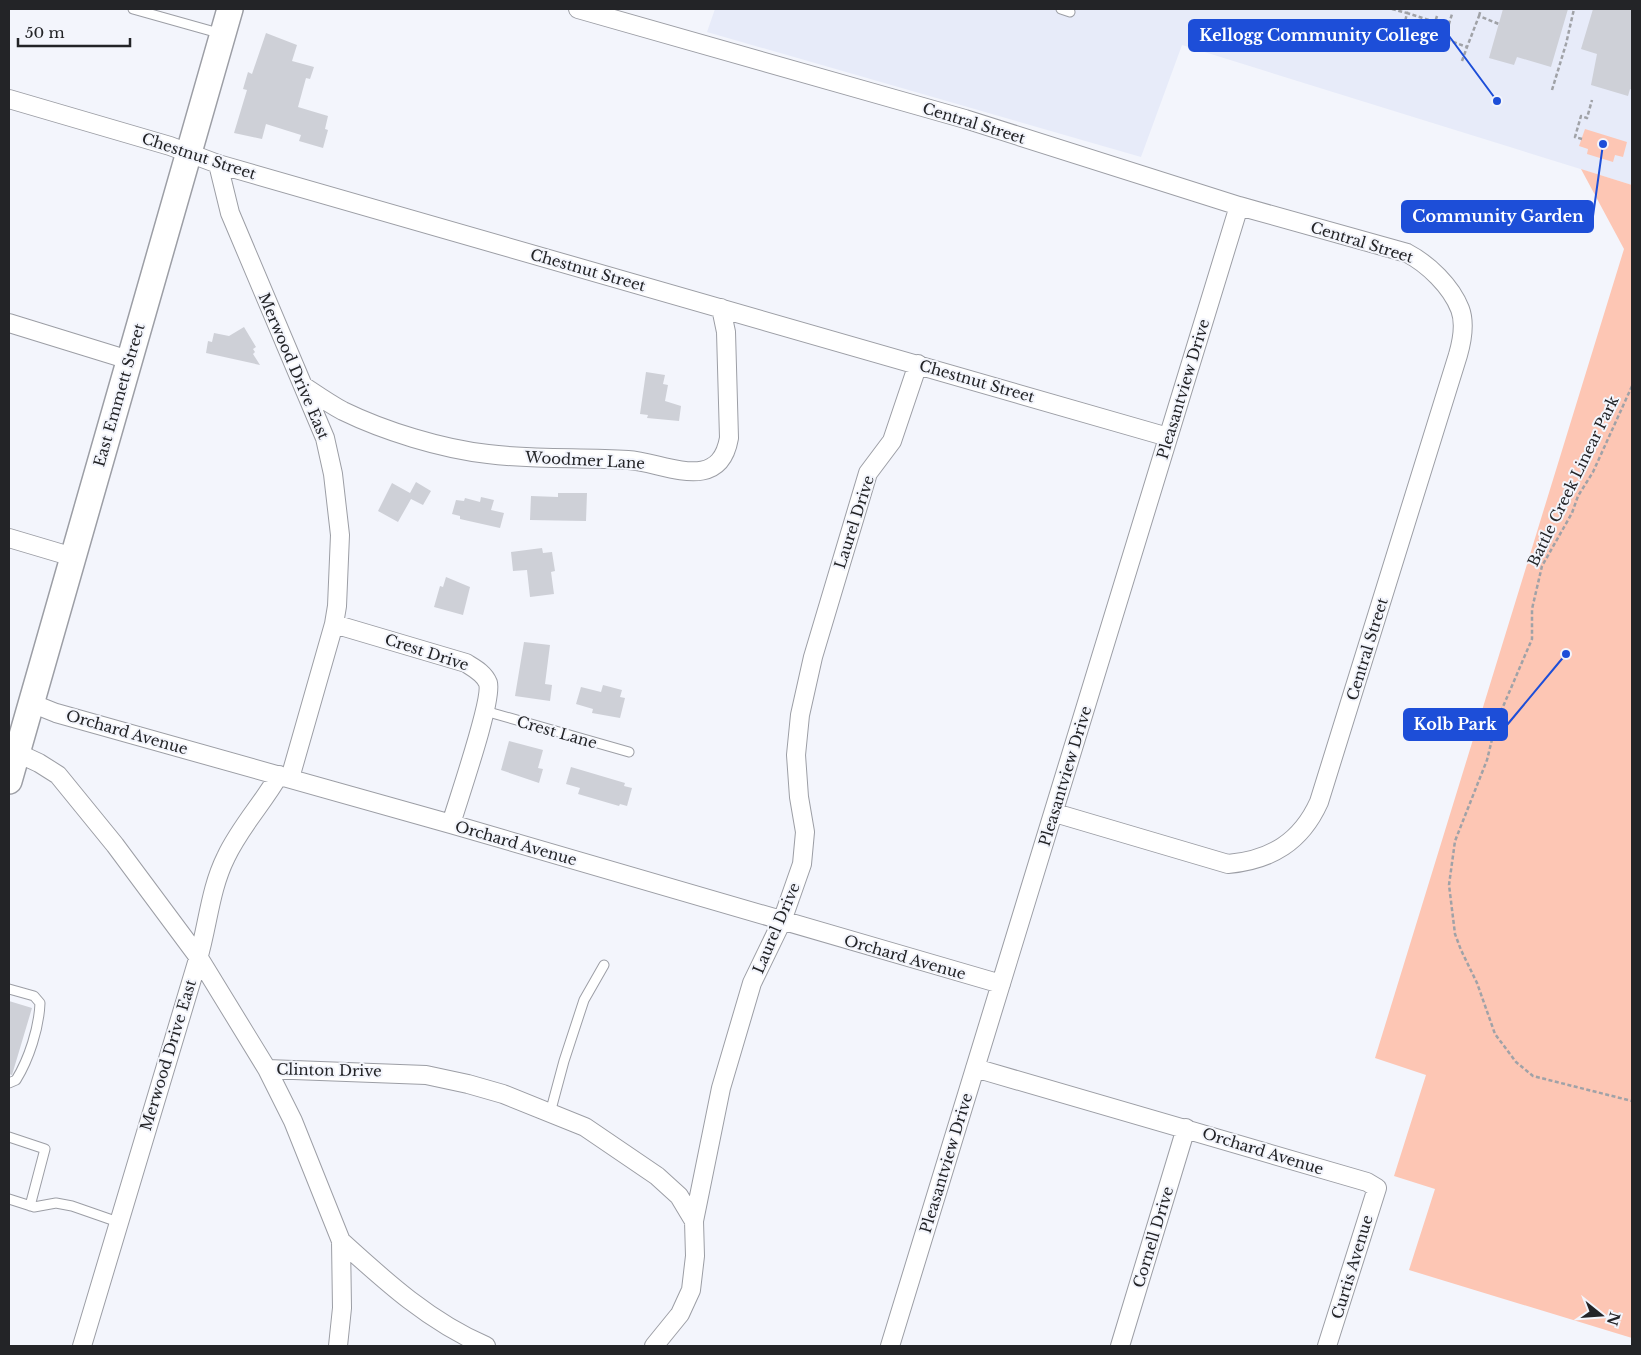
<svg xmlns="http://www.w3.org/2000/svg" width="1641" height="1355" viewBox="0 0 1641 1355" font-family="'Libre Baskerville',serif">
	<rect width="100%" height="100%" fill="#f3f5fc"/>
	<path fill="#e7ebf9" d="M 715,9 L 1632,9 L 1632,185 L 1182,45 L 1141,157 L 707,32 Z"/>
	<path fill="#fdc6b4" d="M 1585,129 L 1627,142 L 1623,157 L 1615,155 L 1613,162 L 1587,154 L 1588,149 L 1579,146 Z
		M 1581,169 L 1632,185 L 1632,1338 L 1409,1270 L 1435,1189 L 1394,1176 L 1426,1075 L 1375,1058 L 1624,249 Z"/>
	<path fill="#ced0d7" d="M 1503,9 L 1568,9 L 1551,67 L 1517,57 L 1514,65 L 1489,58 Z
		M 1593,9 L 1632,9 L 1632,90 L 1630,89 L 1628,96 L 1591,85 L 1597,54 L 1581,49 Z
		M 266,33 L 297,45 L 292,61 L 314,67 L 310,79 L 306,78 L 298,107 L 328,116 L 325,129 L 328,130 L 323,148 L 299,141 L 301,135 L 266,124 L 262,139 L 234,133 L 247,90 L 243,89 L 248,72 L 252,74 Z
		M 244,327 L 256,347 L 253,349 L 255,352 L 253,354 L 260,365 L 206,353 L 208,341 L 212,342 L 214,333 L 229,336 Z
		M 646,372 L 665,375 L 663,384 L 668,385 L 665,401 L 681,406 L 679,421 L 647,418 L 648,415 L 640,414 Z
		M 416,482 L 431,491 L 423,505 L 411,499 L 398,522 L 378,511 L 392,483 L 410,493 Z
		M 558,493 L 587,493 L 586,521 L 530,520 L 531,496 L 558,497 Z
		M 481,497 L 494,500 L 491,510 L 504,513 L 500,528 L 460,519 L 460,516 L 452,514 L 456,500 L 464,501 L 465,498 L 480,502 Z
		M 542,548 L 543,553 L 552,552 L 555,571 L 551,572 L 554,594 L 530,597 L 527,570 L 513,571 L 511,552 Z
		M 446,577 L 470,587 L 463,615 L 434,607 L 440,586 L 443,587 Z
		M 524,642 L 550,645 L 545,684 L 552,685 L 550,701 L 515,696 Z
		M 603,685 L 622,690 L 620,697 L 625,698 L 620,718 L 592,713 L 593,709 L 576,704 L 581,687 L 601,692 Z
		M 509,741 L 543,750 L 538,768 L 543,769 L 539,783 L 501,770 Z
		M 571,767 L 625,783 L 624,786 L 632,788 L 627,806 L 620,804 L 619,806 L 578,794 L 580,788 L 566,784 Z
		M 9,1001 L 32,1008 L 12,1075 L 9,1074 Z"/>
	<g fill="none" stroke-linecap="round" stroke-linejoin="round">
		<defs>
			<path id="lane" d="M 133,9 L 222,34
				M 1061,9 L 1070,12
				M 485,711 L 629,752
				M 9,989 L 34,996 L 40,1003 C 39,1028 29,1059 16,1080 L 9,1083
				M 550,1113 L 564,1061 L 584,1000 L 604,965
				M 9,1137 L 45,1149 L 30,1206
				M 9,1199 L 34,1207 L 56,1203 L 72,1206 L 118,1222"/>
			<path id="street" d="M 578,9 L 965,119 L 1239,206 L 1407,253 C 1428,264 1451,286 1460,309 C 1465,322 1462,341 1458,355 L 1319,802 C 1301,842 1271,860 1228,864 L 1055,813
				M 9,99 L 170,146 L 218,164 L 1168,437
				M 218,164 L 230,213 L 325,438 L 333,474 L 340,535 L 337,606 L 334,624 L 290,778
				M 9,323 L 129,360
				M 305,387 C 317,395 330,404 343,411 C 384,431 442,449 488,454 C 534,460 581,457 628,460 C 664,462 719,495 729,438 L 726,332 L 721,308
				M 9,538 L 73,557
				M 334,624 L 466,663 C 474,668 484,673 488,683 C 493,700 458,800 451,824
				M 31,703 L 56,713 L 451,824 L 1001,984
				M 9,749 L 39,763 L 58,775 L 115,845 L 199,958 L 267,1069 L 426,1075 L 468,1084 L 503,1094 L 585,1127 L 657,1176 L 679,1196 L 694,1221
				M 975,1068 L 1367,1182 L 1377,1188 L 1327,1346
				M 267,1069 L 293,1121 L 341,1241 L 342,1308 L 338,1346
				M 341,1241 C 386,1282 430,1322 486,1346
				M 82,1346 C 120,1217 159,1088 198,959 C 208,925 210,889 226,857 C 240,827 263,803 279,775
				M 654,1346 L 680,1314 L 691,1290 L 695,1256 L 694,1221 L 721,1088 L 752,983 L 782,921 L 802,864 L 805,832 L 799,797 L 796,755 L 800,715 L 813,657 L 868,473 L 892,441 L 918,364
				M 890,1346 L 1239,206
				M 1120,1346 L 1186,1128"/>
			<path id="secondary" d="M 9,781 L 230,9"/>
		</defs>
		<use href="#lane" stroke="#9c9ea5" stroke-width="11"/>
		<use href="#street" stroke="#9c9ea5" stroke-width="20"/>
		<use href="#secondary" stroke="#9c9ea5" stroke-width="28"/>
		<path stroke="#a0a2a7" stroke-width="2.5" stroke-dasharray="4 2.5" stroke-linecap="butt" d="M 1392,9 L 1407,13 L 1407,9
			M 1437,16 L 1435,22 L 1407,13 L 1405,22 L 1407,25 L 1467,47 L 1479,16 L 1499,24
			M 1479,16 L 1481,9
			M 1445,37 L 1452,14
			M 1462,61 L 1467,47
			M 1552,90 L 1566,44 L 1574,9
			M 1582,139 L 1575,137 L 1581,116 L 1587,118 L 1592,100
			M 1632,386 L 1593,472 L 1578,496 L 1572,513 L 1542,566 L 1532,609 L 1532,639 L 1496,723 L 1487,760 L 1455,841 L 1449,885 L 1455,934 L 1461,950 L 1477,983 L 1495,1034 L 1516,1062 L 1533,1076 L 1632,1101"/>
		<use href="#lane" stroke="#fff" stroke-width="9"/>
		<use href="#street" stroke="#fff" stroke-width="18"/>
		<use href="#secondary" stroke="#fff" stroke-width="25"/>
	</g>
	<g text-anchor="middle" dominant-baseline="central" stroke-width="4" stroke-linejoin="round" paint-order="stroke">
		<g font-size="15" fill="#232427" stroke="#f3f5fc">
			<text transform="translate(974 123) rotate(17)">Central Street</text>
			<text transform="translate(199 156) rotate(18)">Chestnut Street</text>
			<text transform="translate(1362 242) rotate(17)">Central Street</text>
			<text transform="translate(588 270) rotate(16)">Chestnut Street</text>
			<text transform="translate(294 366) rotate(67)">Merwood Drive East</text>
			<text transform="translate(977 381) rotate(16)">Chestnut Street</text>
			<text transform="translate(1183 389) rotate(-73)">Pleasantview Drive</text>
			<text transform="translate(119 395) rotate(-74)">East Emmett Street</text>
			<text transform="translate(585 460) rotate(3)">Woodmer Lane</text>
			<text transform="translate(1573 481) rotate(-64)">Battle Creek Linear Park</text>
			<text transform="translate(854 522) rotate(-72)">Laurel Drive</text>
			<text transform="translate(1367 649) rotate(-73)">Central Street</text>
			<text transform="translate(427 652) rotate(18)">Crest Drive</text>
			<text transform="translate(127 732) rotate(16)">Orchard Avenue</text>
			<text transform="translate(557 732) rotate(16)">Crest Lane</text>
			<text transform="translate(1065 776) rotate(-73)">Pleasantview Drive</text>
			<text transform="translate(516 843) rotate(16)">Orchard Avenue</text>
			<text transform="translate(776 928) rotate(-67)">Laurel Drive</text>
			<text transform="translate(905 957) rotate(16)">Orchard Avenue</text>
			<text transform="translate(168 1055) rotate(-73)">Merwood Drive East</text>
			<text transform="translate(329 1070) rotate(1)">Clinton Drive</text>
			<text transform="translate(1263 1151) rotate(17)">Orchard Avenue</text>
			<text transform="translate(946 1163) rotate(-73)">Pleasantview Drive</text>
			<text transform="translate(1153 1237) rotate(-73)">Cornell Drive</text>
			<text transform="translate(1352 1267) rotate(-73)">Curtis Avenue</text>
		</g>
	</g>
	<path fill="none" stroke="#1d4ed8" stroke-width="2" d="M1497 101L1449 36M1603 144L1593 216M1566 654L1507 725"/>
	<g fill="#1d4ed8" stroke="#f3f5fc" stroke-width="2">
		<circle cx="1497" cy="101" r="5"/>
		<circle cx="1603" cy="144" r="5"/>
		<circle cx="1566" cy="654" r="5"/>
	</g>
	<g fill="#1d4ed8" stroke="#1d4ed8" stroke-width="2">
		<rect x="1189" y="20" width="260" height="31" rx="5"/>
		<rect x="1402" y="201" width="191" height="31" rx="5"/>
		<rect x="1404" y="709" width="103" height="31" rx="5"/>
	</g>
	<g font-size="16" text-anchor="middle" font-weight="bold" fill="#fff">
		<text x="1319" y="41">Kellogg Community College</text>
		<text x="1498" y="222">Community Garden</text>
		<text x="1455" y="730">Kolb Park</text>
	</g>
	<rect width="1641" height="1355" fill="none" stroke="#232427" stroke-width="20"/>
	<g transform="translate(1601 1315) rotate(107)" stroke="#f3f5fc" stroke-width="4" paint-order="stroke">
	<path d="M0-4L9 19L0 12L-9 19Z" fill="#232427"/>
	<text y="-8" font-size="14" font-weight="bold" text-anchor="middle" fill="#232427">N</text>
	</g>
	<path d="M18 38v8h112v-8" fill="none" stroke="#232427" stroke-width="2.5"/>
	<text x="25" y="38" font-size="15" fill="#232427" stroke="#f3f5fc" stroke-width="4" paint-order="stroke">50 m</text>
</svg>
